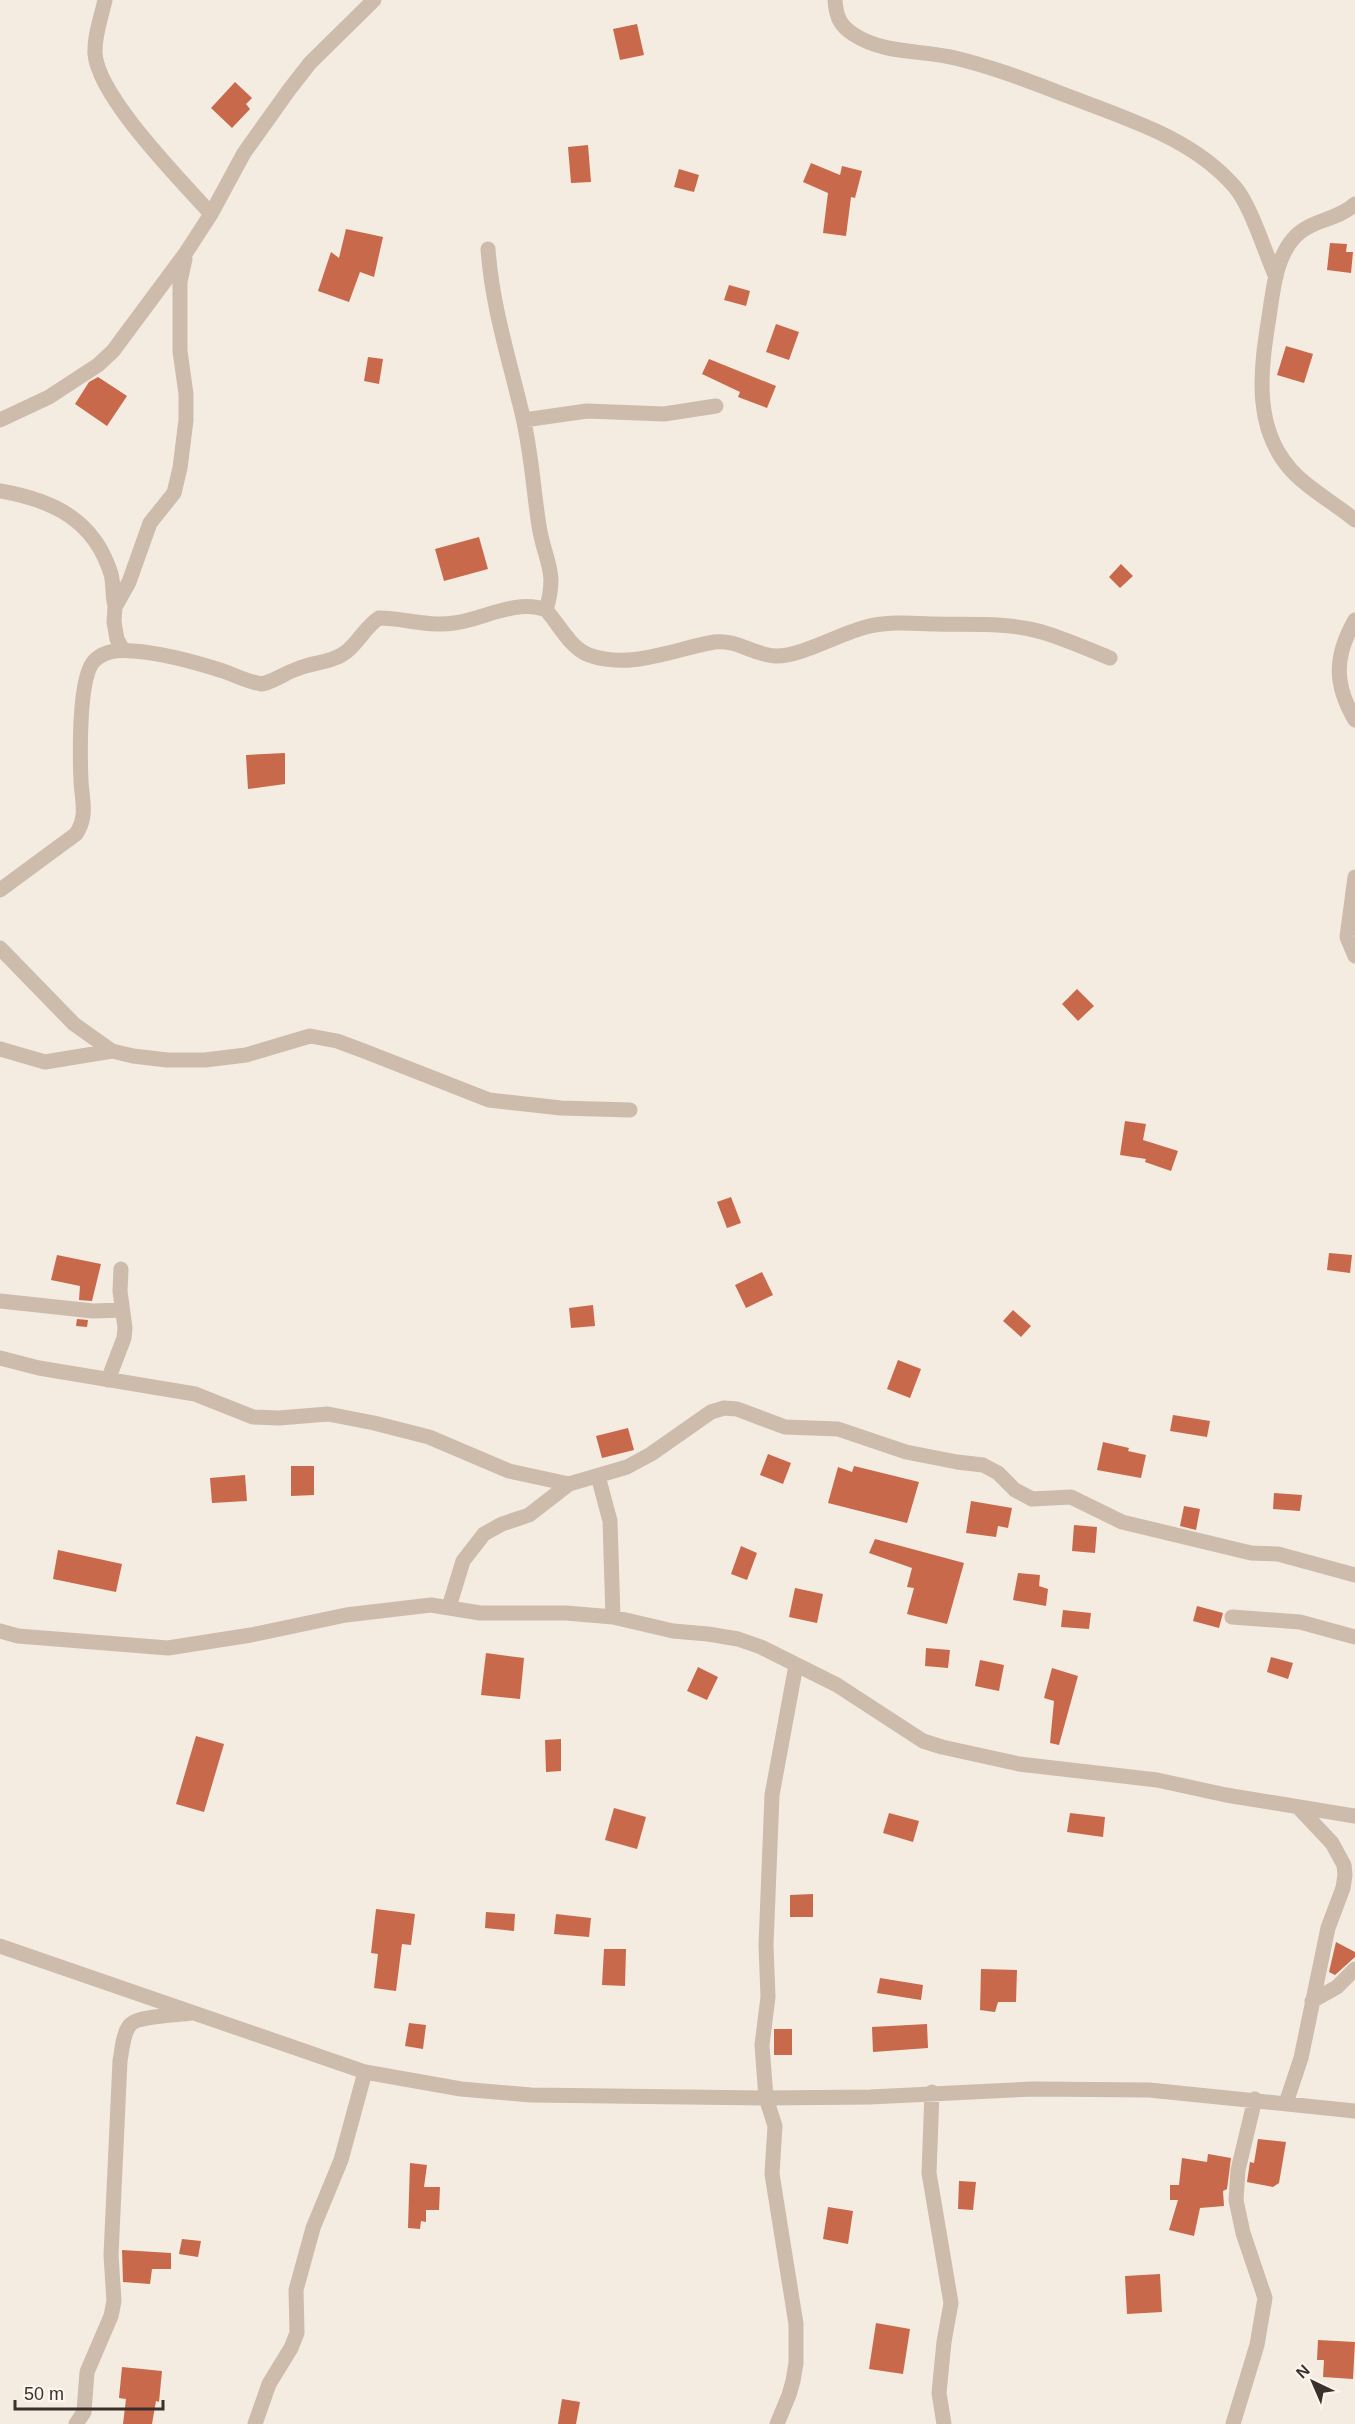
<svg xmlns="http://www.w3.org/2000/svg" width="1355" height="2424" viewBox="0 0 1355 2424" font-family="Helvetica,sans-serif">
	<rect width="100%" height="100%" fill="#f4ebe1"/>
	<path fill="#c8694b" d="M 637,24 L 644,55 L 620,60 L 613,29 Z
		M 235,82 L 252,98 L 246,104 L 250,109 L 232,128 L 211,108 Z
		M 588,145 L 591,182 L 571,183 L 568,147 Z
		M 811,163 L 840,175 L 842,166 L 862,171 L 855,198 L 851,197 L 846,236 L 823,233 L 828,193 L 803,182 Z
		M 679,169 L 699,175 L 694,192 L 674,187 Z
		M 346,229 L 383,237 L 374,277 L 360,272 L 349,302 L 318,291 L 331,252 L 339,258 Z
		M 1330,243 L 1347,244 L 1346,252 L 1353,252 L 1351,273 L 1327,270 Z
		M 729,285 L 750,291 L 746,306 L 724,300 Z
		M 776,324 L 799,332 L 789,360 L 766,352 Z
		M 1286,346 L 1313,354 L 1304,383 L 1277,375 Z
		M 368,357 L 383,359 L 379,384 L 364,381 Z
		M 709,359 L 776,386 L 767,408 L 738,397 L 740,392 L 702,374 Z
		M 98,377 L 127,396 L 107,426 L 75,404 L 89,382 Z
		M 479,537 L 488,569 L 444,581 L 435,549 Z
		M 1121,564 L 1133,576 L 1120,588 L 1109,577 Z
		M 285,753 L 285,784 L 248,789 L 246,755 Z
		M 1077,989 L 1094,1006 L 1078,1021 L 1062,1004 Z
		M 1125,1121 L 1146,1124 L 1143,1140 L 1178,1151 L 1171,1171 L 1145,1162 L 1146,1159 L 1120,1155 Z
		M 731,1197 L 741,1223 L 727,1228 L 717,1202 Z
		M 1329,1253 L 1352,1255 L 1350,1273 L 1327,1270 Z
		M 57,1255 L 101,1264 L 92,1301 L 79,1300 L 80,1286 L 51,1280 Z
		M 762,1272 L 773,1295 L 746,1308 L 735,1285 Z
		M 593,1305 L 595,1326 L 571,1328 L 569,1308 Z
		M 1013,1310 L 1031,1326 L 1021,1337 L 1003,1321 Z
		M 77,1319 L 88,1320 L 87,1327 L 76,1326 Z
		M 898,1360 L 921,1369 L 910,1398 L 887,1389 Z
		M 1173,1415 L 1210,1421 L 1207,1437 L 1170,1431 Z
		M 628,1428 L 634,1450 L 602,1458 L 596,1436 Z
		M 1103,1442 L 1129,1448 L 1128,1451 L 1146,1455 L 1141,1478 L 1097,1470 Z
		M 768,1454 L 791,1463 L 783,1484 L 760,1475 Z
		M 291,1466 L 314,1466 L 314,1495 L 291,1496 Z
		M 854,1466 L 919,1482 L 907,1523 L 828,1503 L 838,1467 L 852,1472 Z
		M 245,1475 L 247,1501 L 212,1503 L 210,1478 Z
		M 1274,1493 L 1302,1495 L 1300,1511 L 1273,1509 Z
		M 971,1501 L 1012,1508 L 1008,1528 L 998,1526 L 996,1537 L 966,1533 Z
		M 1184,1506 L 1200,1509 L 1196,1530 L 1180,1526 Z
		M 1074,1525 L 1097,1527 L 1095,1553 L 1072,1551 Z
		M 875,1539 L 964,1563 L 947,1624 L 907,1614 L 914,1588 L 907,1587 L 912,1568 L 869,1553 Z
		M 741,1546 L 757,1553 L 747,1580 L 731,1574 Z
		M 58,1550 L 122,1564 L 116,1592 L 53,1579 Z
		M 1018,1573 L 1040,1575 L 1039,1586 L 1048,1589 L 1046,1606 L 1013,1600 Z
		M 795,1588 L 823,1594 L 817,1623 L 789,1617 Z
		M 1197,1606 L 1223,1613 L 1219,1628 L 1193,1621 Z
		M 1063,1610 L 1091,1613 L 1089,1629 L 1061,1627 Z
		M 926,1648 L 950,1650 L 948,1668 L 925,1666 Z
		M 486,1653 L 524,1658 L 520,1699 L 481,1695 Z
		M 1271,1657 L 1293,1663 L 1288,1679 L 1267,1672 Z
		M 980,1660 L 1004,1665 L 999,1691 L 975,1686 Z
		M 698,1667 L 718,1677 L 707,1700 L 687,1691 Z
		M 1052,1668 L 1078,1676 L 1059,1745 L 1050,1743 L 1054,1701 L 1044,1698 Z
		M 196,1736 L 224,1744 L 204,1812 L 176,1804 Z
		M 561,1739 L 561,1771 L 546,1772 L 545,1740 Z
		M 614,1808 L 646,1817 L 637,1849 L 605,1840 Z
		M 889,1813 L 919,1821 L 913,1842 L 883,1833 Z
		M 1070,1813 L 1105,1817 L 1103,1837 L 1067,1832 Z
		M 813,1894 L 813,1917 L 790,1917 L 790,1895 Z
		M 376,1909 L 415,1914 L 411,1945 L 402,1944 L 396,1991 L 374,1988 L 378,1954 L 371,1953 Z
		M 486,1912 L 515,1914 L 514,1931 L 485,1928 Z
		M 556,1914 L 591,1918 L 589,1937 L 554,1934 Z
		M 1336,1942 L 1355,1952 L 1355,1957 L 1335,1975 L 1329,1972 Z
		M 604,1949 L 626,1949 L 625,1986 L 602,1985 Z
		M 981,1969 L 1017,1970 L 1016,2002 L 998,2002 L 995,2012 L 980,2010 Z
		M 880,1978 L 923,1985 L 921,2000 L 877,1993 Z
		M 409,2023 L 426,2025 L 423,2049 L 405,2046 Z
		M 927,2024 L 928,2048 L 873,2052 L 872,2027 Z
		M 774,2029 L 792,2029 L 792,2055 L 774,2055 Z
		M 1258,2139 L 1286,2142 L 1279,2183 L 1273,2187 L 1247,2182 L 1250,2162 L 1254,2163 Z
		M 1208,2154 L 1231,2158 L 1227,2189 L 1223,2191 L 1224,2206 L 1200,2208 L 1194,2236 L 1169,2230 L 1178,2200 L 1170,2200 L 1170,2185 L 1179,2185 L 1182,2158 L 1207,2162 Z
		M 410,2163 L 427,2165 L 424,2187 L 440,2187 L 439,2210 L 426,2210 L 426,2222 L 421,2221 L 420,2229 L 408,2228 Z
		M 959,2181 L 976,2182 L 973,2210 L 958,2209 Z
		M 828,2207 L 853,2211 L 848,2244 L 823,2239 Z
		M 182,2239 L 201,2241 L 198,2257 L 179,2254 Z
		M 122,2250 L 171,2253 L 171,2269 L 152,2269 L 150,2284 L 123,2282 Z
		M 1160,2274 L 1162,2312 L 1127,2314 L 1125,2276 Z
		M 876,2323 L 910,2329 L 903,2374 L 869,2369 Z
		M 1318,2340 L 1355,2342 L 1353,2379 L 1323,2377 L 1324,2360 L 1317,2360 Z
		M 122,2367 L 162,2371 L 159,2402 L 156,2401 L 152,2424 L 123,2424 L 126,2399 L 119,2398 Z
		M 562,2399 L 580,2402 L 576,2424 L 558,2424 Z"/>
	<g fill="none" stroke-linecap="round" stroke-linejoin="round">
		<path stroke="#cdbbac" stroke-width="15" d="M 105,0 C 101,18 94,36 95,54 C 99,98 180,179 211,214
			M 835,0 C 836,15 839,25 853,34 C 883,54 921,50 955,58 C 997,68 1036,84 1076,99 C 1132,121 1193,139 1234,186 C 1251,205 1265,253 1276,277
			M 1355,204 C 1337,221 1310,219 1293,239 C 1275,260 1273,292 1269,317 C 1260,372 1252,433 1297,476 C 1315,493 1337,505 1355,520
			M 488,249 C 492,305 508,355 521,409 C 531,447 533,487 539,526 C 545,563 558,570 546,610
			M 0,420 L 49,397 L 98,365 L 113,351 L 185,254 L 211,214 L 244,153 L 289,90 L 310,63 L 374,0
			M 524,420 L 587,411 L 664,414 L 716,406
			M 0,491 C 52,500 94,519 111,574 C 114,585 112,595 115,606
			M 1355,620 C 1334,657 1334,684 1355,720
			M 123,650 L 117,639 L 114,622 L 115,607 L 129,582 L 150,523 L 174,493 L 180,468 L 186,420 L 186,394 L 180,351 L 180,282 L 185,259
			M 1355,877 L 1347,937 L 1355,956
			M 0,890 L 76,834 C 88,816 82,801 81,781 C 80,757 78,675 95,660 C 106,650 119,650 133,651 C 163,653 195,662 223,671 C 237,676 248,682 262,684 C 275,681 285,673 297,669 C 313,662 332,663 346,652 C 359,642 365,627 379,618 C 403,618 429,627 454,623 C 482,620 517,598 546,610 C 559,624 570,648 589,655 C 630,670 674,649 714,642 C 737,639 754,655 775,656 C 800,657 841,633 866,627 C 888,621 911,623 934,624 C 970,625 1007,622 1042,632 C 1065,639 1088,649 1110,658
			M 0,948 L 74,1024 L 112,1051 L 133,1056 L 167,1060 L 205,1060 L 246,1055 L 310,1036 L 337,1041 L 364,1051 L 489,1100 L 561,1108 L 630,1110
			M 0,1049 L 45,1062 L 112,1051
			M 0,1301 L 93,1311 L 122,1310
			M 0,1358 L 39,1368 L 195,1394 L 253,1417 L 279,1418 L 328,1414 L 374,1423 L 429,1437 L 509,1471 L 569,1484
			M 108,1380 L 124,1338 L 125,1328 L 120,1291 L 121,1269
			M 598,1476 L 610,1521 L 613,1617
			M 449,1607 L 463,1561 L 484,1534 L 502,1524 L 529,1515 L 569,1484 L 627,1467 L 651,1454 L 711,1412 L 724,1408 L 737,1409 L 785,1427 L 838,1429 L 906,1452 L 957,1462 L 983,1465 L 998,1473 L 1015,1490 L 1032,1499 L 1071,1497 L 1122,1522 L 1251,1553 L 1278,1554 L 1355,1575
			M 1232,1617 L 1300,1622 L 1355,1637
			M 0,1631 L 18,1636 L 168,1648 L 251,1635 L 346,1615 L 431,1605 L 480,1613 L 566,1613 L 613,1617 L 673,1631 L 708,1634 L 738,1639 L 761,1647 L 837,1685 L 923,1741 L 942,1747 L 1019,1764 L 1157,1780 L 1226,1795 L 1355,1816
			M 0,1946 L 365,2072 L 461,2089 L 531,2095 L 766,2098 L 870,2097 L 1033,2089 L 1149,2090 L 1355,2111
			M 1312,2001 L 1337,1987 L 1355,1969
			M 932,2092 L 929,2173 L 951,2303 L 944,2342 L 939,2393 L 944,2424
			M 1286,2103 L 1301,2058 L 1328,1928 L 1343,1888 L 1345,1875 L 1344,1865 L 1332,1843 L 1298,1807
			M 76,2424 L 84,2412 L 87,2372 L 111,2316 L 114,2301 L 111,2255 L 120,2061 C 122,2051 123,2031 131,2024 C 139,2016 179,2015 191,2013
			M 255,2424 L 269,2384 L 291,2348 L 297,2333 L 296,2290 L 313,2228 L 341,2160 L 365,2072
			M 777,2424 L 789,2395 L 793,2381 L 796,2363 L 796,2324 L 772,2174 L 775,2126 L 766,2098 L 762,2045 L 768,1997 L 766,1945 L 772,1795 L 796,1665
			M 1233,2424 L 1257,2345 L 1265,2298 L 1243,2233 L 1236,2200 L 1238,2170 L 1255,2099"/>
	</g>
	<g transform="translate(1313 2382) rotate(316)" stroke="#fbf5ee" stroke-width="4.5" paint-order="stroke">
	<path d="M0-4.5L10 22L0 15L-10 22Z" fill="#3b302b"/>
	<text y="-9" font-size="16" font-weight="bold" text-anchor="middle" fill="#3b302b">N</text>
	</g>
	<path d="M15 2400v9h148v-9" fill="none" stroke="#3b302b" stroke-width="3"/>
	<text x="24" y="2400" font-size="18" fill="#3b302b" stroke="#fbf5ee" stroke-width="4.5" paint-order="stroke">50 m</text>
</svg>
